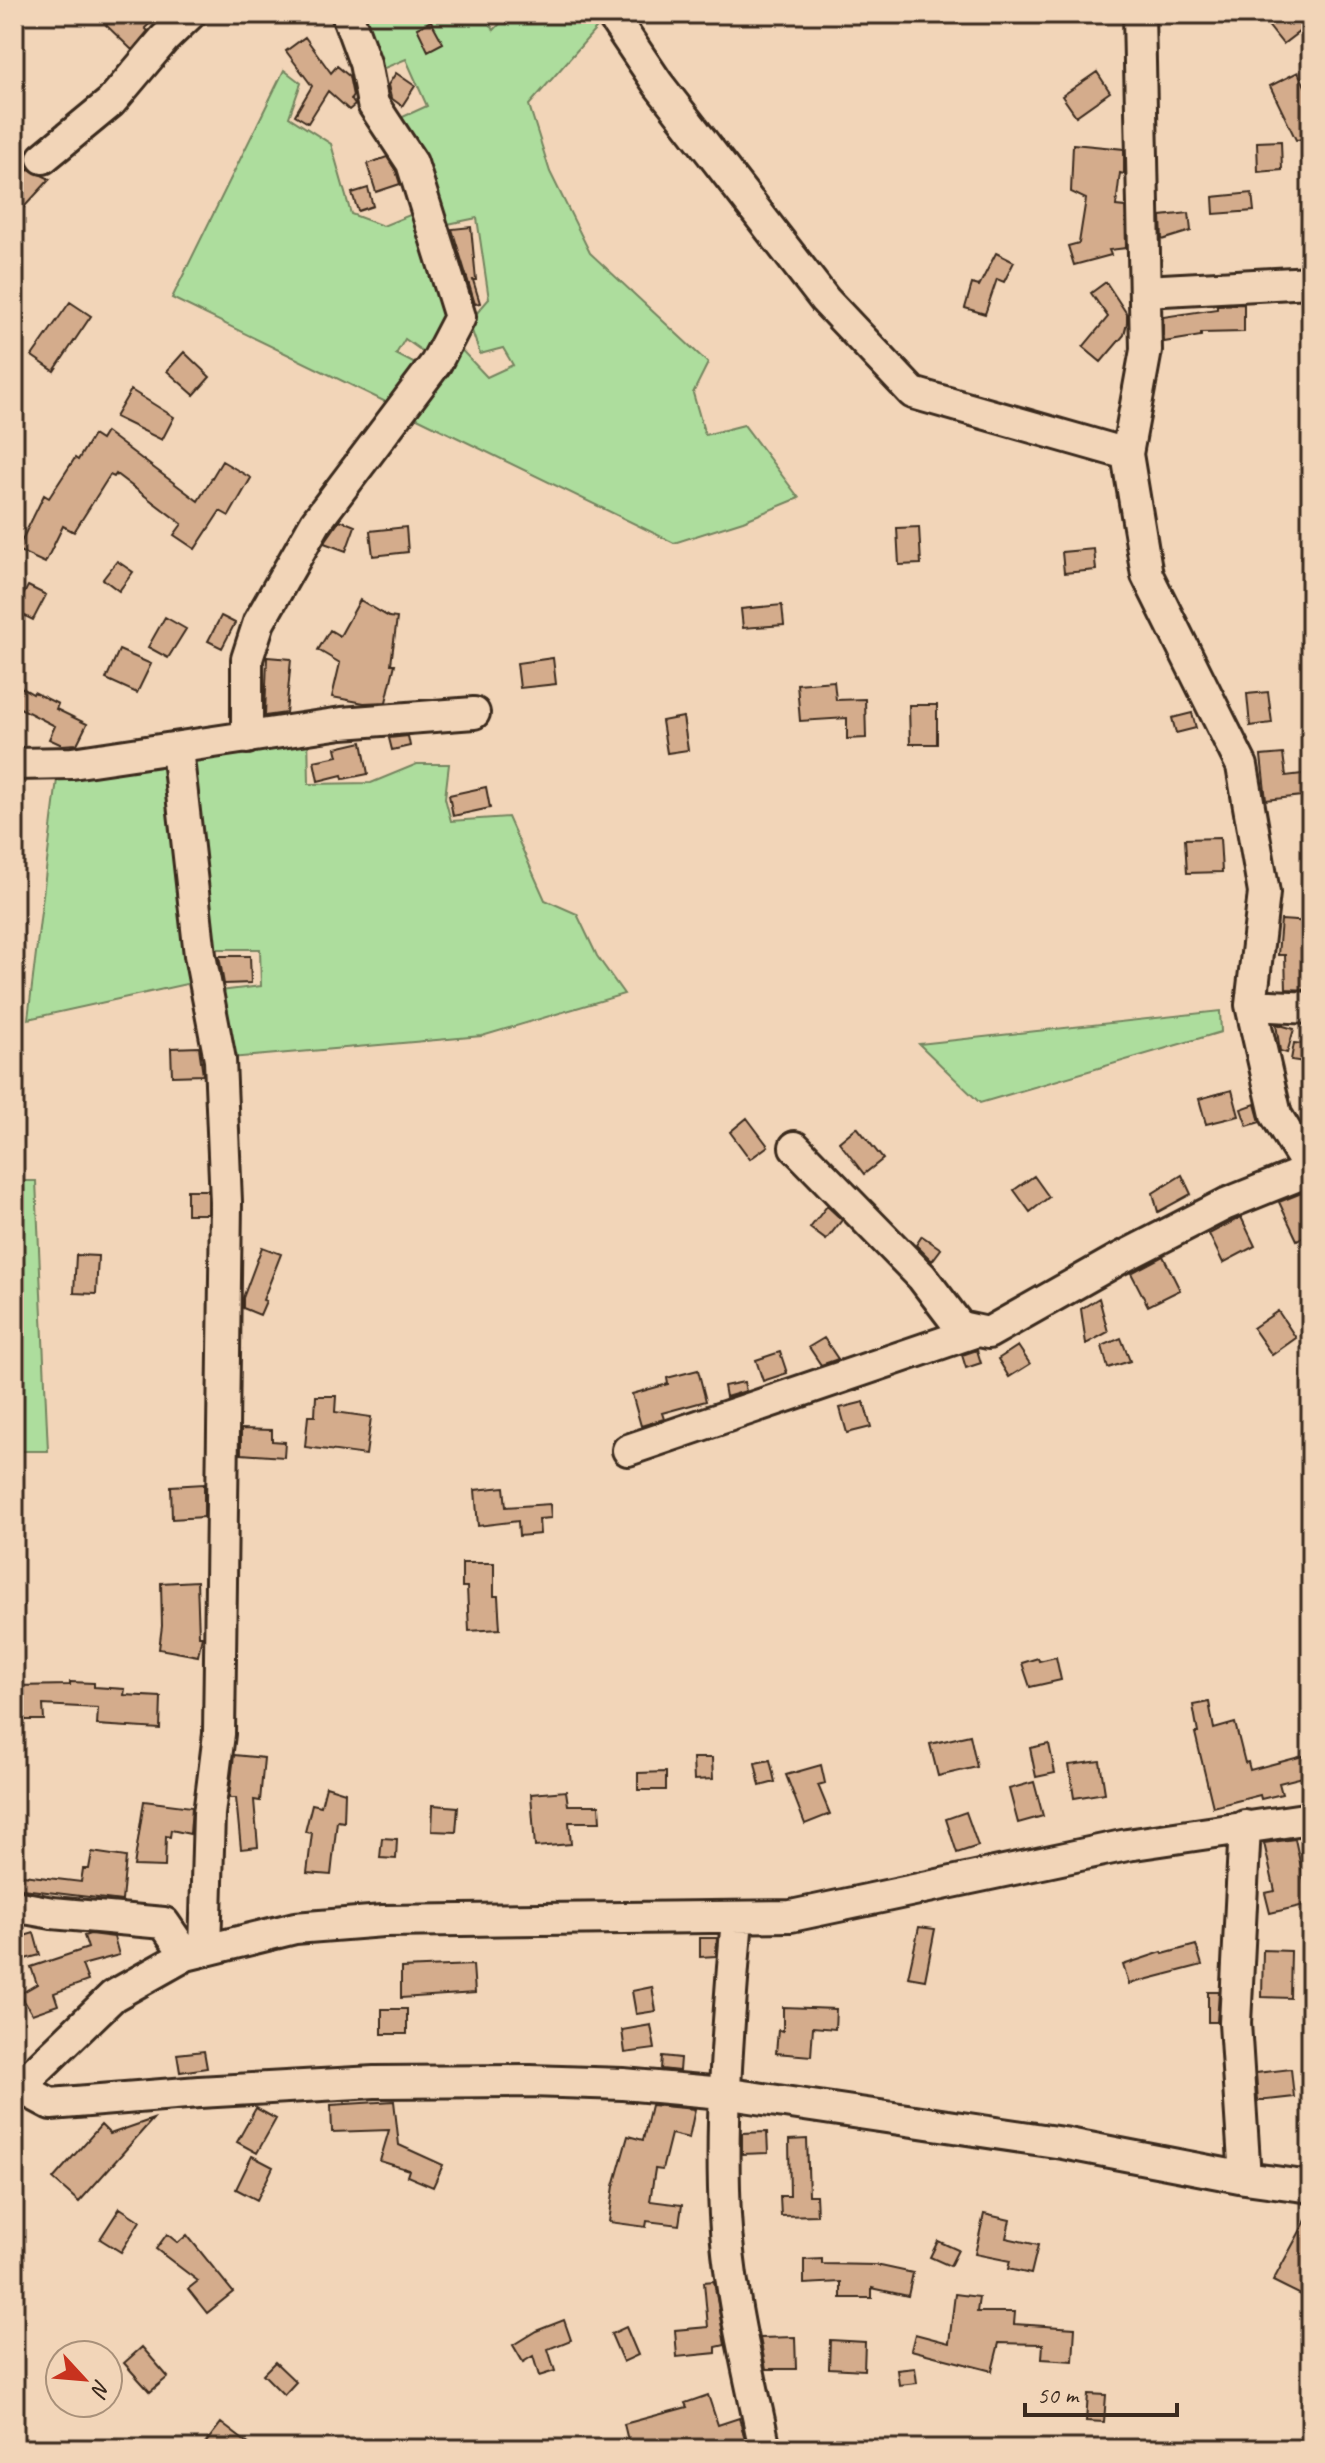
<svg xmlns="http://www.w3.org/2000/svg" width="1325" height="2463" viewBox="0 0 1325 2463" font-family="Caveat,sans-serif">
	<rect width="100%" height="100%" fill="#f2d5b8"/>
	<filter id="ink" filterUnits="userSpaceOnUse"><feTurbulence type="fractalNoise" baseFrequency=".0125" numOctaves="2"/><feDisplacementMap in="SourceGraphic" scale="16" xChannelSelector="R" yChannelSelector="G"/><feConvolveMatrix kernelMatrix="1 2 1 2 8 2 1 2 1" color-interpolation-filters="sRGB"/></filter>
	<g filter="url(#ink)">
		<path fill="#addd9d" stroke="#74845e" stroke-width="2" d="M 358,14 L 484,14 L 494,30 L 509,14 L 596,14 L 602,22 L 529,105 L 550,172 L 590,253 L 708,363 L 693,393 L 705,435 L 744,425 L 799,498 L 743,521 L 674,543 L 407,413 L 455,343 L 487,377 L 513,365 L 503,348 L 480,354 L 469,322 L 489,299 L 477,218 L 438,226 L 396,120 L 427,106 L 406,59 L 375,72 Z
			M 284,70 L 301,83 L 289,117 L 331,144 L 351,214 L 383,226 L 422,210 L 451,324 L 432,358 L 405,339 L 396,354 L 425,369 L 396,407 L 172,298 Z
			M 308,733 L 309,784 L 371,783 L 417,764 L 449,764 L 445,798 L 451,821 L 508,817 L 545,900 L 577,914 L 597,956 L 624,994 L 482,1036 L 230,1058 L 211,992 L 261,986 L 260,949 L 206,949 L 180,751 Z
			M 174,753 L 200,981 L 28,1019 L 58,771 Z
			M 1220,1011 L 1221,1032 L 980,1103 L 919,1044 Z
			M 14,1181 L 36,1181 L 48,1451 L 14,1451 Z"/>
		<path fill="#d4ac8c" stroke="#3b2a1e" stroke-width="2" d="M 116,14 L 160,14 L 145,28 L 148,31 L 132,50 L 106,25 Z
			M 1280,14 L 1299,14 L 1308,25 L 1283,44 L 1267,24 Z
			M 431,21 L 443,43 L 428,51 L 417,28 Z
			M 305,37 L 331,73 L 337,66 L 349,76 L 353,96 L 351,99 L 355,105 L 349,110 L 328,91 L 308,123 L 295,115 L 312,86 L 286,51 Z
			M 1097,72 L 1110,92 L 1076,116 L 1062,96 Z
			M 1298,72 L 1311,98 L 1311,138 L 1296,140 L 1270,86 Z
			M 396,73 L 415,86 L 402,106 L 391,98 L 388,85 Z
			M 1281,141 L 1282,170 L 1258,172 L 1257,142 Z
			M 1073,144 L 1124,149 L 1124,174 L 1120,173 L 1116,206 L 1125,207 L 1126,248 L 1109,250 L 1111,255 L 1074,265 L 1068,246 L 1079,243 L 1086,199 L 1071,192 Z
			M 387,157 L 396,171 L 400,184 L 376,192 L 367,164 Z
			M 29,169 L 50,179 L 14,218 L 14,186 Z
			M 368,188 L 373,206 L 358,211 L 352,193 Z
			M 1252,193 L 1254,211 L 1214,214 L 1213,197 Z
			M 1189,213 L 1191,231 L 1162,240 L 1161,216 Z
			M 471,227 L 476,280 L 473,280 L 480,303 L 475,304 L 452,229 Z
			M 996,253 L 1014,262 L 1004,282 L 997,279 L 985,314 L 965,308 L 972,284 L 979,286 Z
			M 1106,282 L 1127,314 L 1127,323 L 1124,335 L 1101,362 L 1083,347 L 1108,317 L 1091,293 Z
			M 70,302 L 91,316 L 54,371 L 32,356 Z
			M 1244,304 L 1244,332 L 1201,333 L 1201,336 L 1164,342 L 1163,317 L 1217,309 L 1217,305 Z
			M 184,352 L 210,377 L 194,395 L 167,371 Z
			M 131,390 L 174,417 L 162,440 L 115,417 Z
			M 106,432 L 198,501 L 222,461 L 251,478 L 229,516 L 220,511 L 195,549 L 174,535 L 182,524 L 116,474 L 114,477 L 110,475 L 74,532 L 63,526 L 45,563 L 17,550 L 44,495 L 49,498 L 75,458 L 78,460 L 93,435 L 101,440 Z
			M 340,520 L 355,526 L 346,551 L 324,543 Z
			M 406,527 L 408,552 L 373,556 L 370,531 Z
			M 919,527 L 921,564 L 899,565 L 897,528 Z
			M 1094,549 L 1096,570 L 1064,573 L 1062,552 Z
			M 117,561 L 133,572 L 119,591 L 103,579 Z
			M 28,586 L 46,595 L 33,620 L 15,611 Z
			M 360,600 L 389,617 L 397,618 L 391,664 L 395,664 L 386,702 L 364,703 L 332,697 L 340,663 L 318,650 L 330,630 L 340,636 Z
			M 782,605 L 784,625 L 743,628 L 741,609 Z
			M 221,616 L 235,623 L 222,648 L 208,641 Z
			M 165,617 L 186,629 L 168,658 L 148,647 Z
			M 119,650 L 151,664 L 137,693 L 106,679 Z
			M 267,657 L 291,659 L 286,713 L 265,716 Z
			M 553,658 L 556,684 L 520,688 L 517,663 Z
			M 834,681 L 836,700 L 865,699 L 866,738 L 847,739 L 847,718 L 800,721 L 797,684 Z
			M 14,683 L 33,694 L 34,692 L 58,704 L 56,709 L 87,724 L 77,744 L 62,745 L 49,739 L 55,726 L 14,705 Z
			M 1268,692 L 1272,723 L 1250,726 L 1247,694 Z
			M 909,705 L 937,705 L 937,744 L 910,744 Z
			M 1192,713 L 1196,728 L 1176,733 L 1172,718 Z
			M 683,717 L 688,750 L 667,753 L 662,721 Z
			M 408,736 L 410,746 L 392,750 L 389,738 Z
			M 362,742 L 368,774 L 343,779 L 342,775 L 318,781 L 314,761 L 338,756 L 336,748 Z
			M 1283,754 L 1286,776 L 1311,773 L 1311,795 L 1266,800 L 1261,756 Z
			M 486,787 L 490,808 L 453,816 L 449,795 Z
			M 1220,838 L 1222,872 L 1187,873 L 1185,839 Z
			M 1281,920 L 1311,922 L 1311,990 L 1286,989 L 1285,955 L 1278,955 Z
			M 219,956 L 250,956 L 251,983 L 224,984 Z
			M 1276,1024 L 1294,1029 L 1287,1053 L 1280,1051 Z
			M 1294,1043 L 1311,1045 L 1311,1063 L 1291,1060 Z
			M 199,1047 L 203,1075 L 172,1076 L 171,1048 Z
			M 1232,1090 L 1239,1116 L 1206,1124 L 1199,1099 Z
			M 1255,1104 L 1260,1122 L 1247,1126 L 1241,1109 Z
			M 747,1118 L 768,1146 L 750,1159 L 730,1132 Z
			M 857,1127 L 883,1159 L 864,1174 L 839,1142 Z
			M 1182,1175 L 1191,1194 L 1158,1212 L 1153,1193 Z
			M 1034,1176 L 1049,1197 L 1030,1212 L 1014,1190 Z
			M 187,1190 L 208,1190 L 208,1214 L 187,1214 Z
			M 1304,1192 L 1311,1208 L 1311,1232 L 1297,1240 L 1279,1202 Z
			M 827,1206 L 842,1220 L 826,1240 L 810,1228 Z
			M 1241,1217 L 1255,1246 L 1223,1263 L 1209,1234 Z
			M 922,1236 L 941,1249 L 932,1261 L 916,1245 Z
			M 262,1247 L 281,1254 L 263,1300 L 266,1301 L 260,1315 L 243,1308 L 243,1298 Z
			M 76,1255 L 98,1256 L 96,1294 L 74,1293 Z
			M 1163,1256 L 1180,1290 L 1148,1306 L 1131,1273 Z
			M 1099,1298 L 1108,1332 L 1086,1344 L 1081,1309 Z
			M 1278,1311 L 1296,1338 L 1272,1355 L 1253,1328 Z
			M 824,1338 L 838,1359 L 821,1365 L 809,1347 Z
			M 1121,1338 L 1130,1361 L 1108,1368 L 1102,1346 Z
			M 1018,1346 L 1030,1364 L 1009,1377 L 998,1359 Z
			M 977,1350 L 981,1363 L 966,1368 L 962,1355 Z
			M 780,1352 L 787,1373 L 763,1381 L 756,1360 Z
			M 698,1370 L 706,1401 L 662,1413 L 664,1419 L 641,1426 L 632,1394 L 668,1384 L 667,1378 Z
			M 744,1382 L 746,1391 L 726,1397 L 724,1386 Z
			M 316,1396 L 336,1396 L 335,1412 L 371,1417 L 366,1455 L 305,1447 L 308,1416 L 315,1416 Z
			M 864,1402 L 871,1427 L 847,1433 L 840,1408 Z
			M 241,1429 L 272,1430 L 272,1441 L 285,1442 L 284,1457 L 241,1454 Z
			M 204,1484 L 204,1517 L 172,1519 L 171,1486 Z
			M 504,1487 L 506,1507 L 550,1504 L 551,1518 L 539,1519 L 540,1534 L 519,1536 L 518,1521 L 478,1526 L 475,1490 Z
			M 462,1563 L 494,1563 L 494,1596 L 498,1596 L 500,1629 L 469,1631 L 467,1587 L 462,1587 Z
			M 197,1581 L 199,1636 L 202,1636 L 198,1656 L 159,1649 L 162,1626 L 161,1583 Z
			M 1056,1657 L 1061,1680 L 1030,1687 L 1022,1663 L 1038,1658 L 1039,1661 Z
			M 70,1682 L 94,1683 L 94,1687 L 125,1689 L 124,1695 L 161,1697 L 160,1729 L 97,1725 L 98,1708 L 43,1705 L 44,1720 L 14,1720 L 14,1686 L 70,1685 Z
			M 1209,1702 L 1214,1729 L 1235,1723 L 1245,1763 L 1248,1762 L 1250,1770 L 1303,1756 L 1307,1776 L 1279,1783 L 1282,1794 L 1261,1799 L 1260,1795 L 1213,1807 L 1195,1733 L 1198,1733 L 1193,1705 Z
			M 970,1735 L 977,1767 L 938,1776 L 930,1744 Z
			M 1049,1744 L 1055,1773 L 1036,1777 L 1030,1748 Z
			M 234,1755 L 264,1758 L 260,1801 L 254,1800 L 258,1847 L 241,1849 L 236,1798 L 229,1798 Z
			M 693,1758 L 712,1758 L 713,1779 L 694,1780 Z
			M 770,1760 L 775,1782 L 760,1786 L 755,1763 Z
			M 1100,1761 L 1105,1793 L 1074,1798 L 1069,1765 Z
			M 821,1765 L 825,1783 L 818,1785 L 830,1814 L 805,1824 L 786,1775 Z
			M 666,1772 L 666,1790 L 638,1790 L 638,1773 Z
			M 1034,1782 L 1043,1816 L 1018,1823 L 1009,1789 Z
			M 326,1786 L 345,1792 L 344,1822 L 337,1821 L 331,1875 L 307,1873 L 312,1833 L 305,1832 L 312,1804 L 321,1806 Z
			M 566,1791 L 568,1805 L 599,1805 L 600,1822 L 569,1822 L 571,1844 L 535,1847 L 531,1794 Z
			M 144,1801 L 192,1807 L 190,1834 L 171,1830 L 170,1837 L 166,1836 L 165,1867 L 134,1866 Z
			M 433,1805 L 458,1807 L 456,1832 L 432,1831 Z
			M 966,1812 L 978,1846 L 957,1853 L 946,1819 Z
			M 382,1838 L 397,1839 L 396,1859 L 380,1858 Z
			M 1295,1839 L 1309,1904 L 1270,1913 L 1265,1893 L 1275,1891 L 1264,1843 Z
			M 92,1852 L 126,1857 L 122,1901 L 14,1888 L 14,1874 L 81,1882 L 83,1869 L 89,1869 Z
			M 919,1927 L 935,1929 L 925,1980 L 908,1977 Z
			M 34,1933 L 40,1955 L 14,1962 L 14,1939 Z
			M 90,1934 L 114,1937 L 119,1955 L 82,1965 L 88,1981 L 54,1993 L 58,2005 L 32,2014 L 20,1994 L 37,1984 L 31,1967 L 88,1948 L 84,1936 Z
			M 700,1938 L 717,1938 L 716,1956 L 700,1957 Z
			M 1196,1945 L 1202,1965 L 1129,1984 L 1123,1965 L 1162,1952 L 1163,1954 Z
			M 1263,1950 L 1291,1951 L 1290,1998 L 1262,1997 Z
			M 473,1965 L 475,1993 L 401,1998 L 401,1968 Z
			M 652,1987 L 656,2011 L 636,2014 L 632,1991 Z
			M 1208,1992 L 1219,1992 L 1217,2022 L 1208,2022 Z
			M 783,2007 L 836,2009 L 835,2029 L 813,2027 L 811,2056 L 776,2053 L 778,2030 L 783,2031 Z
			M 382,2009 L 407,2009 L 407,2034 L 382,2034 Z
			M 651,2025 L 655,2049 L 625,2053 L 622,2030 Z
			M 204,2051 L 207,2068 L 180,2072 L 177,2054 Z
			M 662,2056 L 680,2058 L 679,2071 L 661,2069 Z
			M 1291,2069 L 1294,2097 L 1258,2101 L 1256,2073 Z
			M 394,2101 L 399,2145 L 443,2165 L 433,2187 L 407,2176 L 409,2170 L 380,2161 L 389,2130 L 332,2132 L 331,2105 Z
			M 651,2105 L 695,2109 L 689,2138 L 671,2134 L 662,2170 L 655,2169 L 650,2201 L 682,2205 L 679,2225 L 647,2221 L 646,2227 L 609,2222 L 614,2186 L 628,2136 L 643,2140 Z
			M 256,2108 L 276,2119 L 257,2153 L 237,2142 Z
			M 153,2119 L 79,2202 L 53,2179 L 101,2125 L 110,2134 Z
			M 767,2132 L 768,2153 L 742,2154 L 742,2133 Z
			M 807,2139 L 809,2195 L 816,2195 L 817,2215 L 781,2216 L 780,2196 L 790,2196 L 789,2140 Z
			M 252,2156 L 273,2167 L 257,2200 L 236,2189 Z
			M 120,2208 L 140,2221 L 121,2252 L 100,2239 Z
			M 1311,2211 L 1311,2300 L 1273,2281 Z
			M 984,2214 L 1010,2220 L 1006,2238 L 1038,2245 L 1031,2274 L 1008,2269 L 1010,2261 L 975,2254 Z
			M 167,2234 L 178,2243 L 187,2235 L 233,2292 L 207,2313 L 188,2289 L 198,2281 L 156,2249 Z
			M 938,2241 L 958,2250 L 950,2266 L 930,2257 Z
			M 822,2259 L 822,2264 L 876,2265 L 913,2273 L 908,2296 L 872,2288 L 872,2298 L 841,2298 L 841,2282 L 804,2284 L 804,2260 Z
			M 714,2281 L 725,2345 L 716,2347 L 716,2353 L 677,2357 L 675,2330 L 708,2327 L 704,2282 Z
			M 955,2294 L 979,2297 L 977,2312 L 1015,2312 L 1014,2324 L 1075,2328 L 1073,2361 L 1042,2359 L 1043,2344 L 999,2343 L 992,2371 L 911,2350 L 915,2334 L 949,2343 Z
			M 564,2320 L 571,2340 L 548,2349 L 555,2371 L 539,2376 L 533,2356 L 523,2362 L 513,2345 L 536,2331 Z
			M 626,2327 L 638,2355 L 623,2362 L 611,2334 Z
			M 795,2337 L 796,2369 L 766,2369 L 760,2338 Z
			M 830,2340 L 865,2342 L 864,2370 L 829,2368 Z
			M 142,2347 L 168,2377 L 150,2392 L 124,2363 Z
			M 275,2362 L 296,2382 L 284,2395 L 263,2374 Z
			M 915,2368 L 917,2383 L 899,2385 L 897,2370 Z
			M 1088,2394 L 1106,2395 L 1104,2422 L 1086,2421 Z
			M 708,2395 L 718,2425 L 739,2418 L 745,2439 L 713,2449 L 670,2449 L 669,2446 L 656,2449 L 630,2449 L 624,2424 L 687,2407 L 685,2403 Z
			M 221,2423 L 255,2449 L 201,2449 Z"/>
		<g fill="none" stroke-linecap="round" stroke-linejoin="round">
			<defs>
				<path id="minor" d="M 611,14 L 658,84 L 825,300 L 913,393 L 1127,454
					M 1139,14 L 1146,350 L 1127,454 L 1147,575 L 1242,766 L 1264,893 L 1251,1005 L 1276,1115 L 1311,1172
					M 43,158 L 111,102 L 164,39 L 190,14
					M 1145,291 L 1311,282
					M 247,738 L 247,659 L 259,622 L 316,522 L 436,363 L 460,317 L 412,163 L 373,104 L 365,63 L 347,14
					M 177,749 L 200,955 L 220,1060 L 226,1202 L 219,1734 L 209,1814 L 205,1950
					M 14,764 L 72,763 L 342,723 L 474,713
					M 1251,1005 L 1311,1008
					M 795,1147 L 922,1277 L 960,1327 L 988,1333 L 1117,1260 L 1226,1204 L 1308,1171
					M 628,1450 L 977,1331
					M 1245,1826 L 1235,2023 L 1245,2178
					M 14,1906 L 52,1913 L 164,1923 L 186,1955
					M 737,1918 C 729,2017 720,2116 725,2215 C 729,2294 749,2372 765,2449
					M 14,2074 L 19,2087 L 51,2104 L 199,2092 L 374,2082 L 530,2081 L 623,2084 L 723,2093 L 1063,2143 L 1245,2178 L 1311,2187
					M 14,2088 L 19,2087 L 113,1996 L 186,1955 L 295,1928 L 383,1921 L 791,1916 L 1127,1845 L 1311,1818"/>
			</defs>
			<use href="#minor" stroke="#3b2a1e" stroke-width="36"/>
			<use href="#minor" stroke="#f2d5b8" stroke-width="30"/>
		</g>
	</g>
	<rect width="1325" height="2463" fill="none" stroke="#f2d5b8" stroke-width="48"/>
	<rect x="24" y="24" width="1277" height="2415" fill="none" stroke="#3b2a1e" stroke-width="3" filter="url(#ink)"/>
	<g transform="translate(84 2379) rotate(116)"><circle r="38" fill="#f2d5b8" stroke="#a9917a" stroke-width="2"/>
	<path d="M0-6L14 30L0 20L-14 30Z" fill="#c8321e"/>
	<text y="-12" font-size="22" font-weight="bold" text-anchor="middle" fill="#3b2a1e">N</text>
	</g>
	<path d="M1025 2403v12h152v-12" fill="none" stroke="#3b2a1e" stroke-width="4"/>
	<text x="1037" y="2403" font-size="24" fill="#3b2a1e" stroke="#f2d5b8" stroke-width="6" paint-order="stroke">50 m</text>
</svg>
